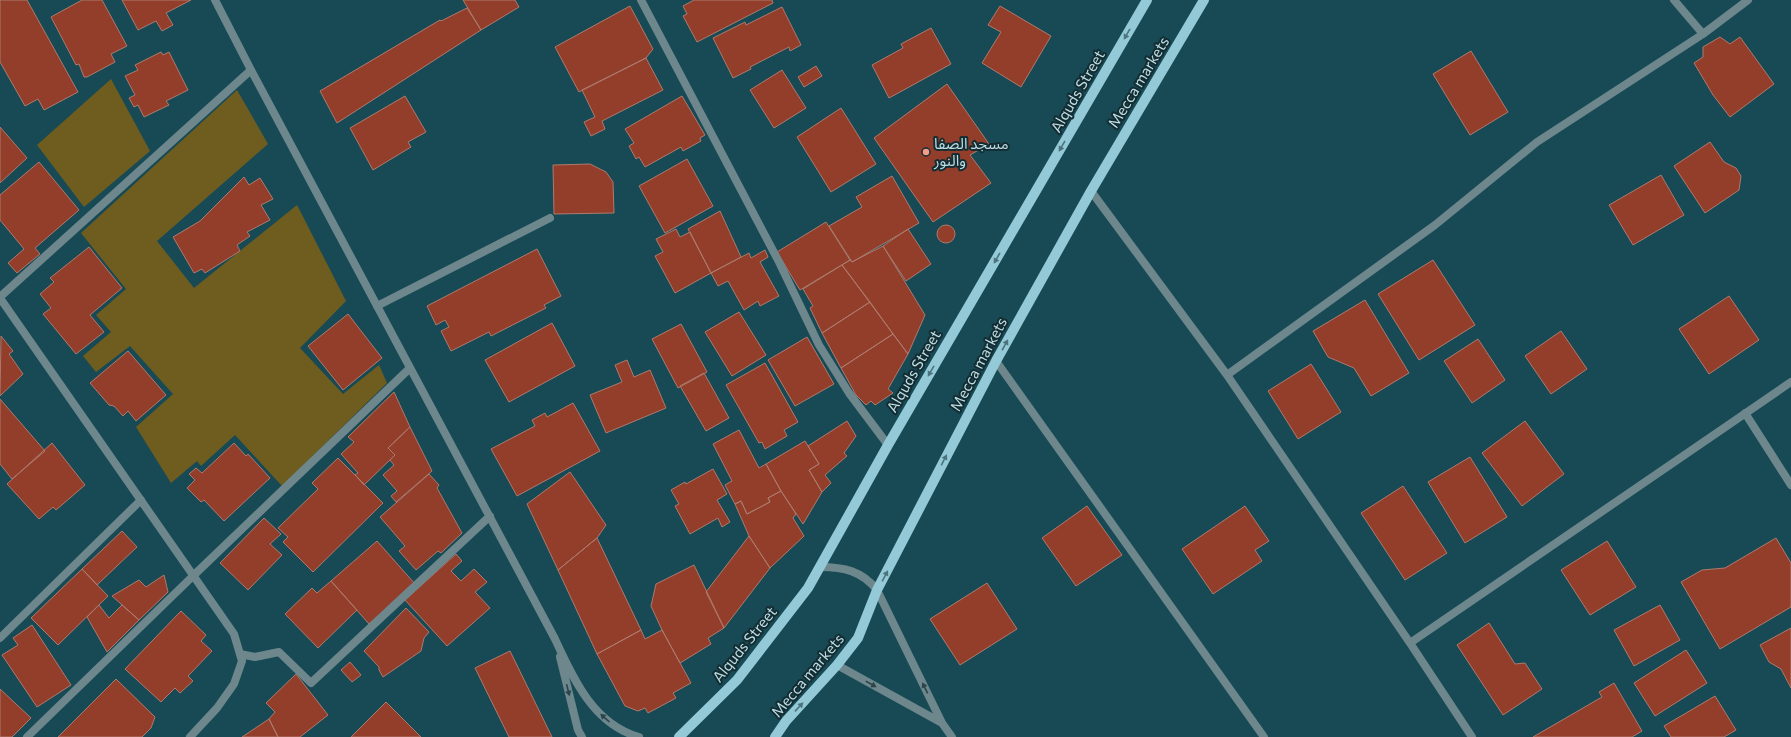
<svg xmlns="http://www.w3.org/2000/svg" width="1791" height="737" viewBox="0 0 1791 737" font-family="Commissioner,'Noto Sans Arabic',sans-serif">
	<rect width="100%" height="100%" fill="#184a55"/>
	<path fill="#6e5d1f" d="M 111,79 L 150,151 L 84,207 L 37,145 Z
		M 237,90 L 268,144 L 157,241 L 194,288 L 297,205 L 346,301 L 300,348 L 343,394 L 379,365 L 387,383 L 282,486 L 235,435 L 201,466 L 197,461 L 171,483 L 136,427 L 173,394 L 130,346 L 96,372 L 83,356 L 111,332 L 96,315 L 126,289 L 81,233 Z"/>
	<path fill="#933e2b" stroke="#ae7a6d" d="M 0,0 L 27,0 L 78,92 L 44,110 L 38,99 L 25,106 L 0,62 Z
		M 82,0 L 102,0 L 127,46 L 111,54 L 115,62 L 87,77 L 84,77 L 79,64 L 76,65 L 51,17 Z
		M 122,0 L 191,0 L 166,13 L 173,25 L 162,31 L 156,21 L 138,30 Z
		M 463,0 L 515,0 L 519,7 L 481,30 Z
		M 694,0 L 772,0 L 773,3 L 697,42 L 683,16 L 687,14 L 683,6 Z
		M 630,6 L 653,49 L 646,58 L 579,92 L 555,47 Z
		M 1000,6 L 1051,36 L 1021,87 L 982,63 L 1001,32 L 988,25 Z
		M 782,7 L 801,45 L 790,51 L 789,47 L 750,67 L 751,69 L 733,78 L 713,38 L 745,22 L 746,25 Z
		M 467,8 L 481,30 L 337,123 L 320,91 L 440,20 L 441,21 Z
		M 931,28 L 951,64 L 889,98 L 872,65 L 903,48 L 901,44 Z
		M 1720,37 L 1730,44 L 1740,37 L 1774,84 L 1730,117 L 1713,95 L 1694,63 L 1703,57 L 1703,47 Z
		M 1471,51 L 1508,112 L 1470,135 L 1433,74 Z
		M 161,52 L 163,55 L 169,52 L 188,90 L 166,101 L 169,105 L 144,117 L 138,105 L 134,107 L 129,98 L 135,95 L 125,76 L 138,70 L 135,65 Z
		M 646,58 L 663,90 L 602,121 L 605,129 L 591,136 L 584,122 L 595,117 L 582,90 Z
		M 816,66 L 822,76 L 804,87 L 798,77 Z
		M 782,70 L 806,108 L 774,128 L 750,90 Z
		M 947,84 L 989,144 L 970,155 L 991,183 L 933,222 L 874,138 Z
		M 405,96 L 426,132 L 408,142 L 411,147 L 373,170 L 350,128 Z
		M 682,96 L 705,135 L 700,138 L 701,141 L 683,151 L 681,147 L 645,167 L 639,157 L 636,159 L 629,146 L 634,143 L 625,129 Z
		M 841,108 L 876,164 L 831,192 L 797,137 Z
		M 0,127 L 27,158 L 0,183 Z
		M 1710,142 L 1724,162 L 1736,168 L 1741,176 L 1739,190 L 1705,213 L 1674,166 Z
		M 687,159 L 713,206 L 665,233 L 639,186 Z
		M 39,162 L 79,210 L 35,248 L 40,254 L 17,273 L 8,263 L 24,249 L 0,220 L 0,195 Z
		M 590,164 L 606,172 L 613,182 L 614,213 L 554,214 L 553,165 Z
		M 1661,175 L 1684,215 L 1633,245 L 1609,205 Z
		M 892,176 L 919,223 L 852,262 L 829,226 L 862,207 L 856,197 Z
		M 244,177 L 249,185 L 260,178 L 273,199 L 261,205 L 270,220 L 247,232 L 250,236 L 237,245 L 240,251 L 205,273 L 202,269 L 194,273 L 173,237 L 200,221 Z
		M 720,211 L 741,257 L 711,273 L 688,229 Z
		M 826,222 L 850,260 L 800,290 L 777,252 Z
		M937 234a9 9 0 1 1 18 0a9 9 0 1 1-18 0Z
		M 676,229 L 680,237 L 690,232 L 711,273 L 675,293 L 655,256 L 663,252 L 656,239 Z
		M 908,229 L 931,264 L 906,281 L 883,246 Z
		M 883,246 L 925,315 L 908,354 L 842,265 L 850,260 L 852,262 Z
		M 89,247 L 122,288 L 90,315 L 104,332 L 76,354 L 43,314 L 51,308 L 40,294 L 54,282 L 50,278 Z
		M 537,249 L 561,296 L 544,305 L 546,308 L 491,336 L 489,332 L 451,351 L 441,331 L 449,327 L 445,320 L 436,325 L 427,306 Z
		M 765,250 L 768,257 L 760,262 L 779,296 L 760,306 L 758,301 L 744,310 L 728,281 L 718,286 L 711,273 L 749,253 L 751,258 Z
		M 1433,260 L 1475,325 L 1419,360 L 1378,294 Z
		M 842,265 L 870,302 L 822,333 L 810,308 L 813,306 L 803,289 Z
		M 1729,296 L 1759,340 L 1709,374 L 1679,329 Z
		M 1365,300 L 1409,373 L 1371,396 L 1354,368 L 1328,357 L 1313,331 Z
		M 870,302 L 893,334 L 841,368 L 822,333 Z
		M 739,312 L 766,355 L 732,376 L 705,332 Z
		M 348,314 L 382,358 L 343,390 L 308,346 Z
		M 552,323 L 575,366 L 509,402 L 485,360 Z
		M 681,324 L 707,372 L 678,388 L 652,339 Z
		M 1561,331 L 1587,369 L 1551,394 L 1525,356 Z
		M 893,334 L 908,354 L 888,389 L 893,393 L 875,405 L 871,401 L 866,405 L 856,395 L 841,368 Z
		M 1,336 L 13,351 L 9,354 L 23,374 L 0,396 Z
		M 807,337 L 834,384 L 795,406 L 768,360 Z
		M 1478,339 L 1505,380 L 1472,403 L 1444,361 Z
		M 128,351 L 166,395 L 136,421 L 128,411 L 123,416 L 114,406 L 109,405 L 90,383 Z
		M 627,360 L 634,377 L 650,370 L 666,408 L 606,433 L 590,395 L 622,382 L 615,365 Z
		M 765,363 L 798,422 L 784,430 L 787,436 L 765,449 L 762,442 L 759,443 L 726,385 Z
		M 1311,364 L 1341,412 L 1298,439 L 1268,391 Z
		M 704,373 L 729,418 L 706,431 L 680,386 Z
		M 394,392 L 410,427 L 388,448 L 395,455 L 364,485 L 355,475 L 358,473 L 341,454 L 354,442 L 348,437 Z
		M 0,399 L 45,451 L 12,479 L 0,464 Z
		M 573,403 L 600,451 L 517,496 L 491,449 L 535,426 L 532,420 L 545,413 L 547,417 Z
		M 847,421 L 856,436 L 844,453 L 847,456 L 825,475 L 831,483 L 822,492 L 809,470 L 819,464 L 808,446 Z
		M 1525,421 L 1564,474 L 1522,506 L 1482,453 Z
		M 410,427 L 432,471 L 396,502 L 391,496 L 397,491 L 383,475 L 394,465 L 390,460 L 395,455 L 388,448 Z
		M 739,430 L 759,468 L 766,464 L 781,491 L 768,498 L 770,502 L 747,514 L 741,501 L 735,504 L 725,485 L 732,481 L 713,444 Z
		M 805,441 L 819,464 L 809,470 L 822,492 L 803,524 L 781,491 L 766,464 Z
		M 52,443 L 85,485 L 56,510 L 53,507 L 39,519 L 7,484 Z
		M 234,443 L 246,456 L 248,454 L 270,478 L 224,521 L 204,500 L 201,502 L 187,488 L 195,480 L 189,474 L 196,468 L 202,473 Z
		M 1470,457 L 1507,517 L 1465,543 L 1428,482 Z
		M 338,458 L 383,503 L 313,572 L 283,542 L 288,537 L 278,528 L 318,489 L 312,483 Z
		M 713,469 L 727,494 L 717,500 L 730,522 L 722,527 L 718,518 L 690,534 L 675,506 L 679,504 L 671,490 L 685,482 L 686,484 Z
		M 570,472 L 606,525 L 597,538 L 558,570 L 527,504 Z
		M 429,474 L 439,485 L 437,488 L 462,533 L 441,553 L 438,551 L 416,570 L 399,551 L 405,546 L 380,517 Z
		M 1403,486 L 1447,553 L 1405,580 L 1361,513 Z
		M 781,491 L 796,514 L 793,518 L 804,536 L 770,568 L 749,536 L 735,504 L 741,501 L 747,514 L 770,502 L 768,498 Z
		M 1087,506 L 1122,555 L 1076,586 L 1042,538 Z
		M 1245,506 L 1269,541 L 1255,550 L 1262,561 L 1213,594 L 1182,549 Z
		M 264,518 L 281,534 L 270,544 L 282,555 L 248,590 L 220,563 Z
		M 122,531 L 137,547 L 97,585 L 82,569 Z
		M 749,536 L 770,568 L 724,628 L 706,592 Z
		M 597,538 L 641,630 L 597,654 L 558,570 Z
		M 1776,538 L 1791,563 L 1791,607 L 1720,649 L 1681,582 L 1702,570 L 1725,568 Z
		M 377,541 L 415,584 L 369,624 L 331,581 Z
		M 1607,541 L 1636,587 L 1590,615 L 1561,570 Z
		M 456,554 L 462,561 L 451,571 L 461,581 L 474,569 L 487,582 L 475,592 L 490,608 L 447,646 L 405,600 Z
		M 694,565 L 724,628 L 708,638 L 711,644 L 680,663 L 662,630 L 651,606 L 656,584 Z
		M 82,569 L 108,596 L 58,645 L 31,618 Z
		M 164,575 L 168,592 L 139,620 L 112,596 L 139,580 L 146,587 Z
		M 331,581 L 357,610 L 318,648 L 285,614 L 312,588 L 317,593 Z
		M 987,583 L 1017,629 L 960,665 L 930,619 Z
		M 99,605 L 109,618 L 122,605 L 139,620 L 107,652 L 87,617 Z
		M 1660,605 L 1680,640 L 1634,666 L 1614,630 Z
		M 406,608 L 429,632 L 424,638 L 421,651 L 383,677 L 379,670 L 379,667 L 364,651 Z
		M 181,611 L 206,635 L 201,641 L 212,651 L 188,676 L 193,681 L 180,693 L 175,688 L 161,702 L 125,669 Z
		M 1489,623 L 1515,664 L 1525,663 L 1542,689 L 1503,715 L 1457,645 Z
		M 32,625 L 71,685 L 37,707 L 2,655 L 18,645 L 13,638 Z
		M 1791,628 L 1791,688 L 1781,669 L 1769,662 L 1760,645 Z
		M 641,630 L 645,639 L 662,630 L 691,683 L 673,693 L 676,698 L 648,713 L 645,708 L 638,711 L 625,706 L 597,654 Z
		M 1686,650 L 1707,683 L 1655,716 L 1634,683 Z
		M 510,651 L 552,737 L 509,737 L 475,668 Z
		M 350,662 L 361,675 L 352,682 L 341,670 Z
		M 296,674 L 328,715 L 300,737 L 278,737 L 269,719 L 275,712 L 266,703 Z
		M 116,679 L 155,717 L 151,728 L 142,737 L 58,737 Z
		M 1614,683 L 1642,731 L 1632,737 L 1533,737 L 1602,697 L 1599,692 Z
		M 0,689 L 31,718 L 12,737 L 0,737 Z
		M 1715,696 L 1736,730 L 1724,737 L 1671,737 L 1664,726 Z
		M 386,702 L 421,737 L 351,737 Z
		M 269,719 L 278,737 L 242,737 Z"/>
	<g fill="none" stroke-linecap="round" stroke-linejoin="round">
		<path stroke="#6d878d" stroke-width="8" d="M 377,306 L 550,218
			M 0,638 L 141,500
			M 27,737 L 194,575"/>
		<path stroke="#6d878d" stroke-width="8" d="M 215,0 L 251,70 L 555,639 C 573,678 593,724 639,737
			M 641,0 L 779,262 L 819,345 L 849,393 L 888,445
			M 1674,0 L 1703,34
			M 1091,191 L 1227,375 L 1410,643 L 1472,737
			M 0,297 L 251,70
			M 0,298 L 234,634 L 242,661 L 234,684 L 217,708 L 190,737
			M 996,361 L 1264,737
			M 1227,375 L 1435,225 L 1537,142 L 1703,34 L 1748,0
			M 1745,413 L 1791,485
			M 820,567 C 844,567 862,571 877,590 L 942,723 L 952,737
			M 194,575 L 410,368
			M 1410,643 L 1791,382
			M 240,654 L 255,657 L 279,652 L 311,683 L 490,516
			M 560,657 L 578,730 L 582,737
			M 837,665 L 942,723"/>
		<path stroke="#94cad7" stroke-width="10" d="M 679,737 L 737,680 L 808,588 L 888,445 L 1147,0
			M 775,737 L 786,721 L 837,665 L 858,638 L 877,590 L 996,361 L 1091,191 L 1204,0"/>
	</g>
	<defs><path id="oneway-solid" d="M-6-.8H1V-3.2L6.5 0L1 3.2V.8H-6Z"/></defs>
	<g fill="#4d747d">
		<use href="#oneway-solid" transform="translate(1127 34) rotate(120)"/>
		<use href="#oneway-solid" transform="translate(1062 146) rotate(120)"/>
		<use href="#oneway-solid" transform="translate(997 258) rotate(120)"/>
		<use href="#oneway-solid" transform="translate(1005 345) rotate(-61)"/>
		<use href="#oneway-solid" transform="translate(931 371) rotate(120)"/>
		<use href="#oneway-solid" transform="translate(944 460) rotate(-63)"/>
		<use href="#oneway-solid" transform="translate(885 576) rotate(-62)"/>
		<use href="#oneway-solid" transform="translate(799 707) rotate(-47)"/>
	</g>
	<g fill="#2a444a">
		<use href="#oneway-solid" transform="translate(871 684) rotate(29)"/>
		<use href="#oneway-solid" transform="translate(925 688) rotate(-116)"/>
		<use href="#oneway-solid" transform="translate(568 690) rotate(76)"/>
		<use href="#oneway-solid" transform="translate(605 718) rotate(-138)"/>
	</g>
	<circle fill="#f49e89" stroke="#132d33" stroke-width="1.5" cx="926" cy="152" r="4"/>
	<g text-anchor="middle" dominant-baseline="central" stroke-width="4" stroke-linejoin="round" paint-order="stroke">
		<g font-size="15" fill="#bedde4" stroke="#132d33">
			<text transform="translate(1138 82) rotate(-59)">Mecca markets</text>
			<text transform="translate(1077 91) rotate(-60)">Alquds Street</text>
			<text transform="translate(978 364) rotate(-62)">Mecca markets</text>
			<text transform="translate(913 371) rotate(-60)">Alquds Street</text>
			<text transform="translate(744 644) rotate(-51)">Alquds Street</text>
			<text transform="translate(807 675) rotate(-50)">Mecca markets</text>
		</g>
		<g font-size="15" fill="#bedde4" stroke="#132d33" text-anchor="start">
			<text x="934" y="143">مسجد الصفا<tspan x="934" dy="17">والنور</tspan></text>
		</g>
	</g>
</svg>
